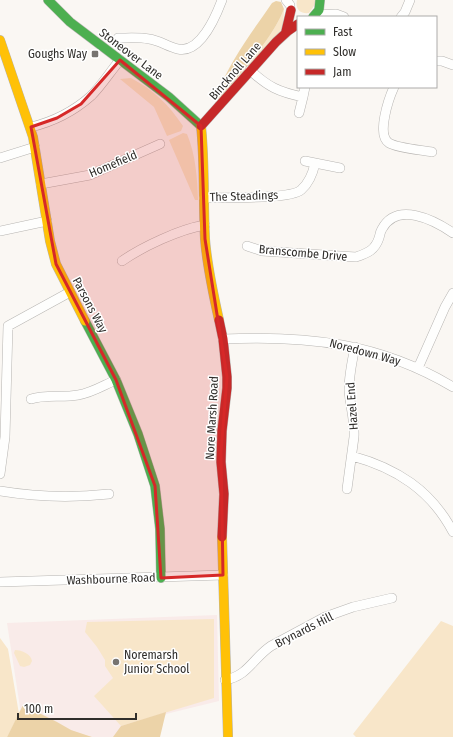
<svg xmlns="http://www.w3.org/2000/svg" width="453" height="737" viewBox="0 0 453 737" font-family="'Fira Sans Condensed',sans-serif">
	<rect width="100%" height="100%" fill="#faf7f3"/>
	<path fill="#f9ebe9" d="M 217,615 L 219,701 L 166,714 L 153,737 L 32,737 L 21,714 L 7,623 Z"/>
	<path fill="#f8e6c9" d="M 297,0 L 315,0 L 316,3 L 309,13 C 300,14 295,9 297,0 Z
		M 284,9 L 283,28 L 214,107 L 217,94 L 218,96 L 222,96 C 242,70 272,40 284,9 Z
		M 131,78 C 154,90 169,105 183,126 L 181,131 L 167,136 L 154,107 L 120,79 Z
		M 183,133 L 187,134 C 196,156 197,177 198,200 L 195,200 L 169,140 Z
		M 214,619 L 214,698 L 121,726 L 94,696 L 113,678 L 105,666 L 105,660 L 97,647 L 85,632 L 87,622 Z
		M 441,621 L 453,626 L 453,737 L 356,737 L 353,734 Z
		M 0,638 L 8,649 L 19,714 L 7,737 L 0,737 Z
		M 15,650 C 22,650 31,654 32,661 L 30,665 L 24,667 L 20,666 L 14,653 Z"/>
	<path fill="#ecd3a8" d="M 276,1 L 281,2 L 284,9 C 272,40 242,70 222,96 L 218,96 L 217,94 C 230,61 252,32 272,3 Z
		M 23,705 L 57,722 L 71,730 L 92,737 L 7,737 Z
		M 166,712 L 160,737 L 113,737 L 121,726 Z"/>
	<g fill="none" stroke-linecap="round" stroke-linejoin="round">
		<defs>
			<path id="street" d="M 286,0 L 290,5
				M 315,15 L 336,14 L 344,17
				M 401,17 L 405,12 L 410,0
				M 118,38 C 128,38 139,37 149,39 C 159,40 168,47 178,49 C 200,54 216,16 222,0
				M 436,61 L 442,61 L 453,65
				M 250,70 C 268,87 279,92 303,97 L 299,113
				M 394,87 C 389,98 376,135 389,143 C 397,148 421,150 432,152
				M 303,97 L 305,87
				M 31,127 C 52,122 74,111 91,96 C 102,85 110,72 120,60
				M 0,158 L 35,147
				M 305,161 L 340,168
				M 41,184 L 90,175 L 160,144
				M 204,198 C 222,197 289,200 301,190 C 309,183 313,173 315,163
				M 0,231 L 47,221
				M 247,246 L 262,251 L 356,257 C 368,253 375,250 379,238 C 380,235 380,232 382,229 C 397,201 434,220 453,233
				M 122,261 C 142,247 180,229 205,225
				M 223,339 C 306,335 380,343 453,387
				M 418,368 L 445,307 L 453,293
				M 31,399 C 46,394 62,398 78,395 C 92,393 104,385 116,380
				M 352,456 C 396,468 431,490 453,532
				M 0,474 L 5,437 L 8,326 L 70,292
				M 347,489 L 354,437 C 355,421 350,406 349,390 C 349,376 352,361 355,347
				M 0,491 C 36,497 72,498 109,494
				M 0,582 L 223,575
				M 225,680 C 248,676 253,658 271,646 L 325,617 L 353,607 L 392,598"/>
			<path id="fast" d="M 48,0 L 70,22 L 169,97 L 201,126
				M 313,17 L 319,10 L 320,0
				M 85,321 L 116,380 L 138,434 L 155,486 L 160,529 L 161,578"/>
			<path id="slow" d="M 0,40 L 33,137 L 50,241 L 56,264 L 85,321
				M 201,126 C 205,164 203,201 205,239 C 207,266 213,293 219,320
				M 222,537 L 228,737"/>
			<path id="jam" d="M 286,31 L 291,10
				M 201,126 L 276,42 L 288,31 L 298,24
				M 219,320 L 223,339 L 227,377 L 227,388 L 222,431 L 221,462 L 224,494 L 222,537"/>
		</defs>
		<use href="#street" stroke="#b7b5b2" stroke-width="10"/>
		<use href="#fast" stroke="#b7b5b2" stroke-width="10"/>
		<use href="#slow" stroke="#b7b5b2" stroke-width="10"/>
		<use href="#jam" stroke="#b7b5b2" stroke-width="10"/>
		<use href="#street" stroke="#fefefd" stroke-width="9"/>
		<use href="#fast" stroke="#4caf50" stroke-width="9"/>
		<use href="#slow" stroke="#ffc107" stroke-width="9"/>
		<use href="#jam" stroke="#c62828" stroke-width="9"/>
	</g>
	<path fill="#d62828" fill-opacity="0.2" stroke="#d62828" stroke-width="3" stroke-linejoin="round" d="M 120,60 L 201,126 L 205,239 L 227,377 L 221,452 L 223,575 L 161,578 L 155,486 L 116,380 L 56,264 L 31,127 L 57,118 L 81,104 Z"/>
	<g fill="#777471" stroke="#fff" stroke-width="1.5">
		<rect x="91" y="50" width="8" height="8" rx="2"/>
		<circle cx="116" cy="662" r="4"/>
	</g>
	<g text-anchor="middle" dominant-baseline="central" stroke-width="3" stroke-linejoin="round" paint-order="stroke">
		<g font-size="12" fill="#302e2b" stroke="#fff" text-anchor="end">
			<text x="87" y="54">Goughs Way</text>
			<text x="124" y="655" text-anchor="start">Noremarsh<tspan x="124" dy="14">Junior School</tspan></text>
		</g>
		<g font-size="12" fill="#302e2b" stroke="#fff">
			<text transform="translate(131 54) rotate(37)">Stoneover Lane</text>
			<text transform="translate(235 71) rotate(-49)">Bincknoll Lane</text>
			<text transform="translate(113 164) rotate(-23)">Homefield</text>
			<text transform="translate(244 196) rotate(-2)">The Steadings</text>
			<text transform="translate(303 253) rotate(5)">Branscombe Drive</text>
			<text transform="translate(90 305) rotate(62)">Parsons Way</text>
			<text transform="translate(365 352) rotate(15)">Noredown Way</text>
			<text transform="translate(352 406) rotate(-94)">Hazel End</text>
			<text transform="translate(212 418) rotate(-87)">Nore Marsh Road</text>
			<text transform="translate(111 579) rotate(-2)">Washbourne Road</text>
			<text transform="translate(304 630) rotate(-27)">Brynards Hill</text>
		</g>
	</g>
	<rect x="297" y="16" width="140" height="72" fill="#ffffff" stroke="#acabaa"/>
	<rect x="305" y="29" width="20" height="6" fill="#4caf50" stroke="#acabaa"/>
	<text x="333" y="36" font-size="12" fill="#302e2b">Fast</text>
	<rect x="305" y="49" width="20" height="6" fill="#ffc107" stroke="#acabaa"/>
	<text x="333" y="56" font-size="12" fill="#302e2b">Slow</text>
	<rect x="305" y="69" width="20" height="6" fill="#c62828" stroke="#acabaa"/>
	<text x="333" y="76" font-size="12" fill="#302e2b">Jam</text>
	<path d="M18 713v6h118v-6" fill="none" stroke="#302e2b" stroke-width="2"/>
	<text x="24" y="713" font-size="12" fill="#302e2b" stroke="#ffffff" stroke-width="3" paint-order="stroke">100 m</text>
</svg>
